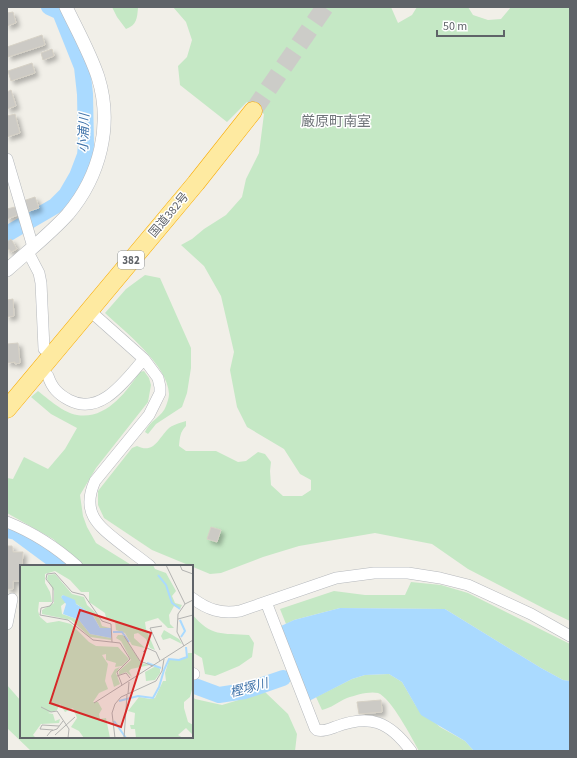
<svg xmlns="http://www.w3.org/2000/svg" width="577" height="758" viewBox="0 0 577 758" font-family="'Source Sans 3','Noto Sans JP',sans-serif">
	<defs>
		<filter id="shadow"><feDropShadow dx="3.5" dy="3.5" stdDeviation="2" flood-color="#0004"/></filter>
	</defs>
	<rect width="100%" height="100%" fill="#f1efe8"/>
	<path fill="#c5e8c5" d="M 112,7 L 160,7 L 138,8 C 137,18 137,25 126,29 L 117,17 Z
		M 173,7 L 391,7 L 398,23 L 412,15 L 417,7 L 468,7 L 473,15 L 488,20 L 501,19 L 511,7 L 570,7 L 570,621 L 545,609 L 468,569 L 432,544 L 375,533 L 299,546 L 263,557 L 221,573 L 210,574 L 152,550 L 104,518 L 98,505 L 98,491 L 132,448 L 137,446 C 154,454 158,439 168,429 C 172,425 180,423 186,421 L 186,426 C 180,432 180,437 179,446 L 186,451 L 216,451 L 238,462 L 246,461 L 258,452 L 265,454 L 271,462 L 270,471 L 271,485 L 283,496 L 302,496 L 311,490 L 311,480 L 300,474 L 284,449 L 247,427 L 237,407 L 230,370 L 234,352 L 221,296 L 204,266 L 181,245 L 192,239 L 204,229 L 226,215 L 242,197 L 246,179 L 259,153 L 264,114 L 247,102 L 227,122 L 180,85 L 178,66 L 187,57 L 192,40 L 186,22 Z
		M 145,275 L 160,278 L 191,348 L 191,368 L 187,393 L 182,407 L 156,424 L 148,434 L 145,432 C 149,421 163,416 166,406 C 167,403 169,398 169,394 C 168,365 125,332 105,313 L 126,289 Z
		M 144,371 L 149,378 L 151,385 L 148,402 L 96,468 L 80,495 L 83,516 L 87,527 L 96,543 L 133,566 L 83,566 L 53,539 L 7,513 L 7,478 L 13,479 L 24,457 L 48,469 L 65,449 L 77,428 L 51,414 L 31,397 L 38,391 C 48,399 64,413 77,415 C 106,420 126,392 140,372 Z
		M 411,582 L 441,585 L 468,593 L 570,644 L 570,681 L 563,680 L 541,668 L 445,609 L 340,608 L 294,620 L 286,624 L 280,609 L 334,591 L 365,595 L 405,595 Z
		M 192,614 C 211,637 222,633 249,635 L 254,643 L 252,657 L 239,666 L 215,676 L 205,674 L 202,658 L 192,652 Z
		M 389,674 L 402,682 L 416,706 L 440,727 L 465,741 L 474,751 L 419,751 C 412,738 391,698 378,693 C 369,691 356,695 347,698 C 338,702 331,708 322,710 L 316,697 L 352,679 L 365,675 Z
		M 7,685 L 21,701 L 21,737 L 192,737 L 192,696 L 195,699 L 222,705 L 265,692 L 288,714 L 297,734 L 295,751 L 31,751 L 7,728 Z"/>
	<path fill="#aadaff" d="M 340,608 L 445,609 L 541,668 L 563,680 L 570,681 L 570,751 L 474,751 L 465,741 L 421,715 L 402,682 L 389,674 L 365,675 L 352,679 L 309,701 L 281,626 L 294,620 Z"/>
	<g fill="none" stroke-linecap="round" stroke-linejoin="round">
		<path stroke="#aadaff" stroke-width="16" d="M 7,234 L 55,206 L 66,195 L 77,176 L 85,155 L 86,145 L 85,94 L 82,67 L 60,12 L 49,7
			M 7,530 L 16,532 L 62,566
			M 192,685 L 219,695 L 245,691 L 283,678"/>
	</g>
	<path fill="#cccac5" stroke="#d6d1c6" filter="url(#shadow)" d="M 13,12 L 16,23 L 7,26 L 7,13 Z
		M 42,35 L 45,45 L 8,57 L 7,47 Z
		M 52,49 L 54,56 L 43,60 L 41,53 Z
		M 32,63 L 35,73 L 11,81 L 8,71 Z
		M 11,90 L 16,106 L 7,109 L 7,92 Z
		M 15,114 L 20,133 L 7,137 L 7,116 Z
		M 35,197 L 39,208 L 27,212 L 23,201 Z
		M 15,207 L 18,215 L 7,219 L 7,222 L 7,209 Z
		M 11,239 L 17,249 L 11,252 L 9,249 L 7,250 L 7,242 Z
		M 13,299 L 14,316 L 7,317 L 7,300 Z
		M 18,343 L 20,363 L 15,364 L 15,362 L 7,363 L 7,344 Z
		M 211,527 L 221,530 L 217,542 L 207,539 Z
		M 7,546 L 12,546 L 13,552 L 23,552 L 21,581 L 13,581 L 13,589 L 7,589 Z
		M 381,700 L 382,712 L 359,714 L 357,702 Z"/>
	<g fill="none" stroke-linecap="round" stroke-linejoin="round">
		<path stroke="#ccccc8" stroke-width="18" stroke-dasharray="18 9" stroke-linecap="butt" d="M 253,111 L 325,7"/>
		<defs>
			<path id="minor" d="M 7,159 L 33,247
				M 28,252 L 39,273 L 41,283 L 44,349
				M 89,310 L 144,359 L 158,378 L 160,387 L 160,393 L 149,415 L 95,481 C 81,512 97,525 120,543 C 130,551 140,558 150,566
				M 48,376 C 52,388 58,394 69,400 C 101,417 126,379 144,359
				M 7,522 C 32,532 57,548 77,566
				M 192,598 C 208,610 221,614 240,611 L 336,578 L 374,573 L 408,573 L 440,578 L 468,585 L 531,614 L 570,636
				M 266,602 L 315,728 L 317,730 C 323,732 329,729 335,727 C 370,714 389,721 411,751
				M 7,624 L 12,599
				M 192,673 L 194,674"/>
			<path id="tertiary" d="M 7,270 C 27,252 50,234 68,214 C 100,176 113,125 98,77 C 90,53 77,30 66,7"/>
			<path id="trunk" d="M 7,409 L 196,183 L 253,111"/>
		</defs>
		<use href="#minor" stroke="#b5b8bc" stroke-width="12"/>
		<use href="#tertiary" stroke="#b5b8bc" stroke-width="14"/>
		<use href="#trunk" stroke="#f9ab00" stroke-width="19"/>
		<use href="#minor" stroke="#fff" stroke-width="11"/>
		<use href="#tertiary" stroke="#fff" stroke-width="13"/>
		<use href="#trunk" stroke="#feeaa1" stroke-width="18"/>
	</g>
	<g text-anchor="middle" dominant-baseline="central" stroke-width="3" stroke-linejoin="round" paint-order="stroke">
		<rect fill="#fff" stroke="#8f9295" stroke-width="1" x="118" y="251" width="26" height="18" rx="3"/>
		<g font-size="11" font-weight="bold" fill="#5f6368">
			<text x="131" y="260">382</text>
		</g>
		<g font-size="12" fill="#5f6368" stroke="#fff">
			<text transform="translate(169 215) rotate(-50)">国道382号</text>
		</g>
		<g font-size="13" font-style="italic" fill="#4174aa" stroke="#fff">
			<text transform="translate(84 133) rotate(-88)">小浦川</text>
			<text transform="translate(249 688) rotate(-15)">樫塚川</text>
		</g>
		<g font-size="14" fill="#70757a" stroke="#fff">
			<text x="336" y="122">厳原町南室</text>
		</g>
	</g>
	<g transform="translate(20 565)">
		<rect width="173" height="173" fill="#f1efe8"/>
		<path d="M 0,0 L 133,0 L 135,4 L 146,8 L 156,26 L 152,31 L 155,38 L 162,40 L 160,44 L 154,41 L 149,50 L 150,59 L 154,63 L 148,63 L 138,53 L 125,57 L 126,64 L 135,85 L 130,83 L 126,74 L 118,68 L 114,69 L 114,73 L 125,83 L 112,80 L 105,68 L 96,65 L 95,56 L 86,53 L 85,48 L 69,37 L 69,27 L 61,27 L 50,15 L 35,6 L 25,9 L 25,18 L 30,27 L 32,37 L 19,37 L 18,46 L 20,52 L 27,58 L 39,56 L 51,59 L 69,77 L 76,81 L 98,82 L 109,94 L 102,101 L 95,102 L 96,98 L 86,95 L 86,89 L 82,90 L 88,99 L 85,116 L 88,124 L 79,128 L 73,137 L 78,137 L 82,144 L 79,149 L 80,154 L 86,153 L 90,173 L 64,173 L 59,166 L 51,162 L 57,153 L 53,143 L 45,147 L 40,139 L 37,145 L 28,148 L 33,149 L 35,156 L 40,154 L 39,158 L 21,159 L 13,170 L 16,173 L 0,173 ZM 35,9 L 52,29 L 64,32 L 67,40 L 78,50 L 82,61 L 90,63 L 80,63 L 73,50 L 43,30 L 41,32 L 46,37 L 41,41 L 42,49 L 59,55 L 70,69 L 91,73 L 91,75 L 70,72 L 51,55 L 22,49 L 22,45 L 34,38 L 34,26 L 27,14 L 28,10 ZM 144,65 L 159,74 L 162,79 L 150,73 L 143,75 L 141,71 ZM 98,70 L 103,70 L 121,98 L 130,100 L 111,104 L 109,106 L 112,112 L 106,107 L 99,110 L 99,106 L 111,95 L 101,76 L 96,73 ZM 168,88 L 173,88 L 173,121 L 170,132 L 164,137 L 164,143 L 168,157 L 173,160 L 173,170 L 166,163 L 158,170 L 163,173 L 116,173 L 115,164 L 111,164 L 110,160 L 114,160 L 115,148 L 108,146 L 119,132 L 130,134 L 135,133 L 143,116 L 146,116 L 145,108 L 149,95 L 160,95 L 167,92 ZM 136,101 L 140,104 L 140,108 L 135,115 L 126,116 L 125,107 ZM 100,102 L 96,108 L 100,119 L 94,122 L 91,111 L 95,104 Z" fill="#c5e8c5"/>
		<path d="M 43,30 L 55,35 L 56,39 L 72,49 L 80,63 L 91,63 L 91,73 L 70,69 L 59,55 L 43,49 L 46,39 L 41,32 Z" fill="#aadaff"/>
		<path fill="none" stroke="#aadaff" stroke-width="2" d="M 138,10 L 146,20 L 152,38 L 160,44M 160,55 L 165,66 L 161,72M 93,67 L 102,67 L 109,77M 127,98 L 141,103M 144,105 L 149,94 L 159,95 L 167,92 L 166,82M 99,136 L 118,131 L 133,133 L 139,122 L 144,105M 94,156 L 106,173"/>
		<path fill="none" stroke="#b3b3b1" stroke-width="1" d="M 146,0 L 165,39M 160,0 L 162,5 L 173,9M 158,54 L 173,50M 104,71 L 120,96 L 133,101M 92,77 L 91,59 L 82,56 L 64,30 L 52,27 L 35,8 L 27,9 L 26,14 L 33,23 L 33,37 L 30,41 L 21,43 L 20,50 L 48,55 L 73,75 L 100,78 L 110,94 L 97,107 L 102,120M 164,81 L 157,67 L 158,49 L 165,39 L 173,35M 140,85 L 130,63 L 142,61M 123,87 L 127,83 L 136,87 L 140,96M 97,111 L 106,108 L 110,113M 108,129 L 109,117M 74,138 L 173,75M 21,142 L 31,147 L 37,146 L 49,164 L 48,173M 33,165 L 20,164 L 22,160 L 39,161M 35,170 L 55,152M 27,171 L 31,166 L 37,164 L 43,156M 95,173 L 92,148 L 95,139 L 101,132 L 136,116 L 142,106 L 144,94M 104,173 L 107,130"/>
		<path fill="#d62828" fill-opacity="0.15" stroke="#d62828" stroke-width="2" d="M 60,45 L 131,68 L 101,162 L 30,138 Z"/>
		<rect width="173" height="173" fill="none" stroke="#5f6368" stroke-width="2"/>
	</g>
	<rect width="577" height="758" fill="none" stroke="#5f6368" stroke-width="16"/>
	<path d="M437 30v6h67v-6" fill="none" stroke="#5f6368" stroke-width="2"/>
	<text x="443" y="30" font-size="12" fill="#5f6368" stroke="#ffffff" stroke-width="3" paint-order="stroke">50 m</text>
</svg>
